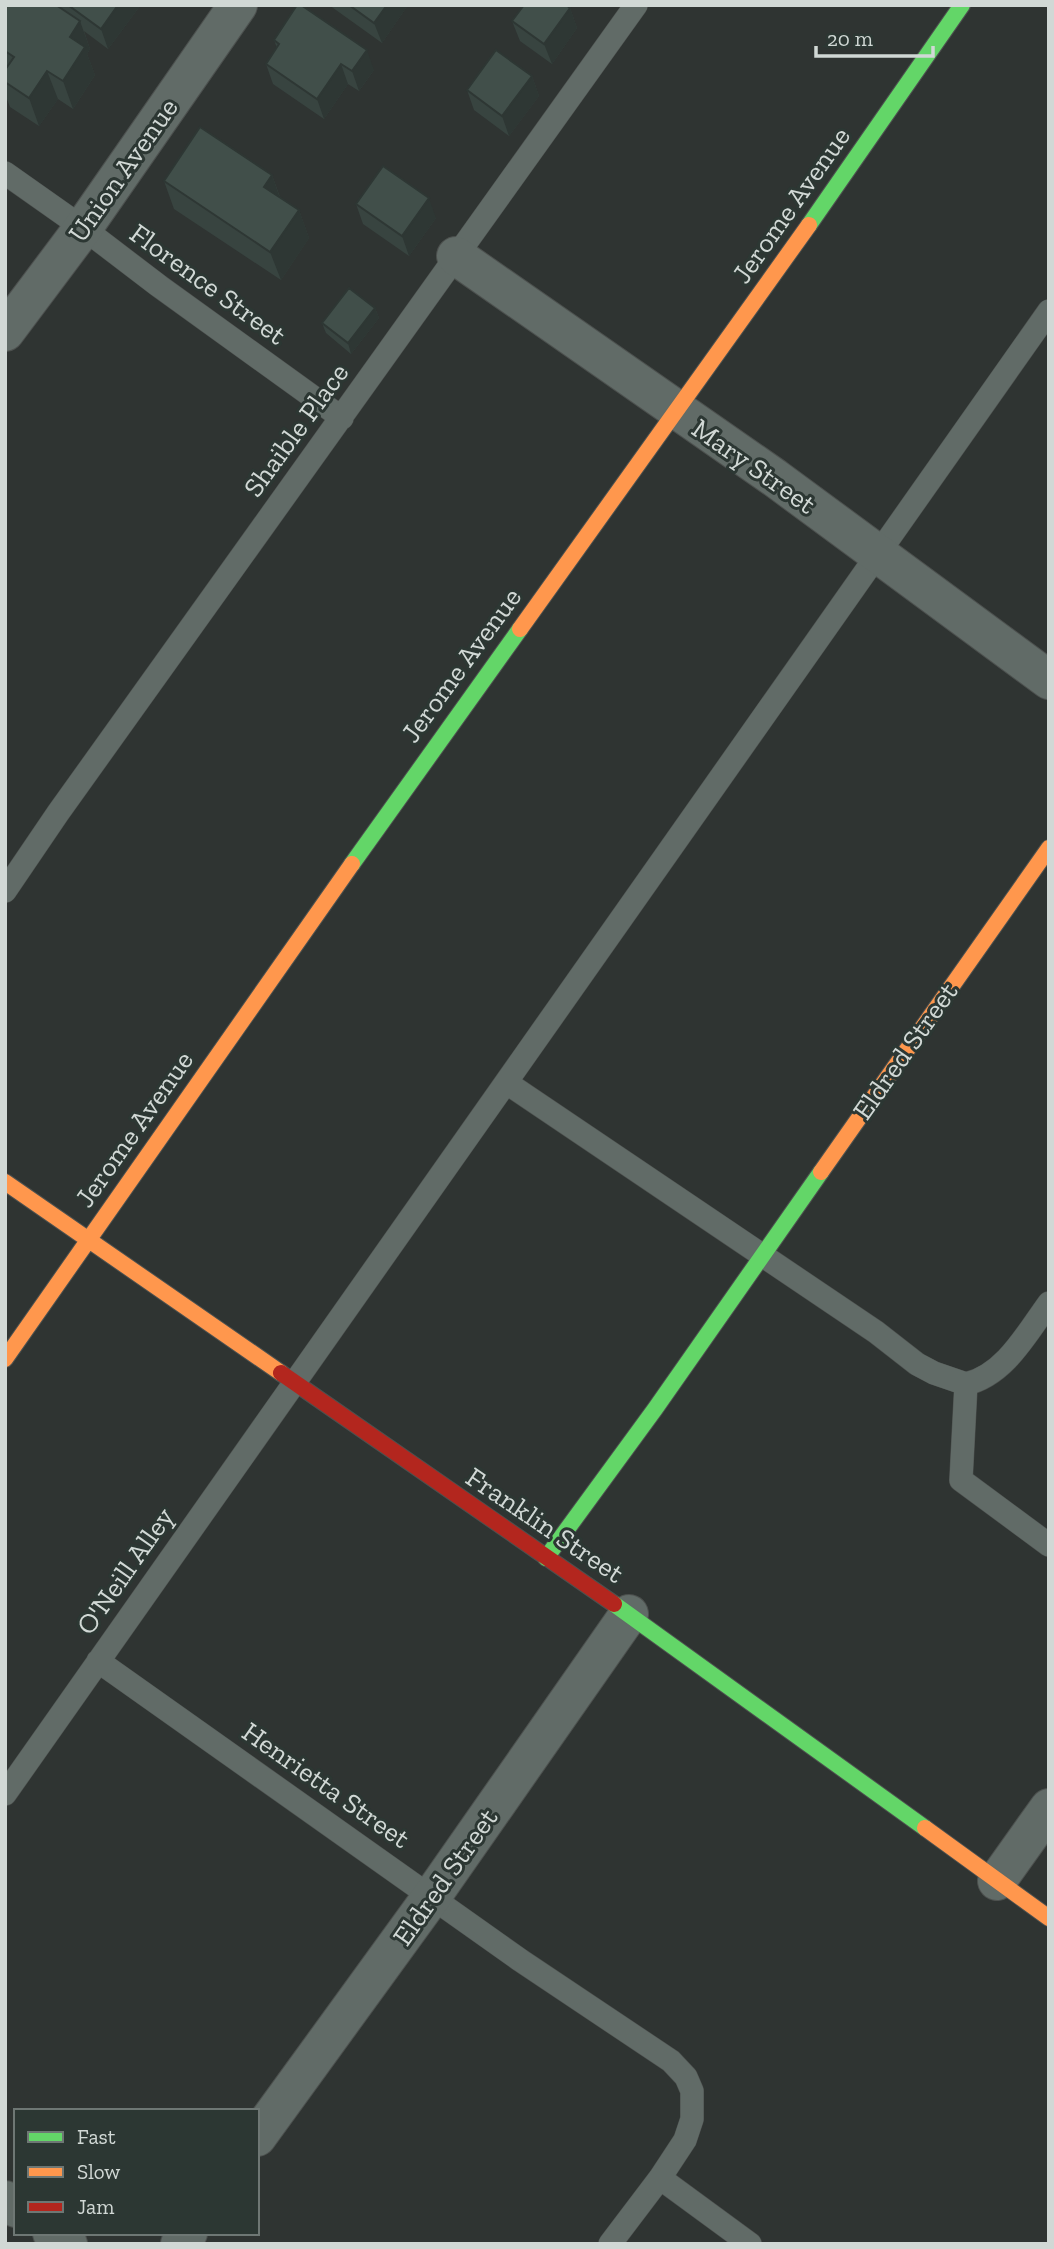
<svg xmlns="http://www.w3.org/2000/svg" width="1054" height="2249" viewBox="0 0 1054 2249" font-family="'Zilla Slab',serif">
	<rect width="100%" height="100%" fill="#2f3432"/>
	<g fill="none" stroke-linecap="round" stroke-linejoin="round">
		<defs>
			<path id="lane" d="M 5,173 L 83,228 L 159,286 L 342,418
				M 5,891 L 58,813 L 636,5
				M 507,1083 L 876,1332 L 917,1364 L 934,1373 L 966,1384
				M 966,1384 L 961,1480 L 1049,1545
				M 966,1384 C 1005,1375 1027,1333 1049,1303
				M 98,1661 L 520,1960 L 671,2061 L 686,2077 L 692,2091 L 692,2119 L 685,2140 L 660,2178 L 610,2244
				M 5,1794 L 1049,311
				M 660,2178 L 750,2244"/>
			<path id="street" d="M 456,256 L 775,478 L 1049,680
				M 5,332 L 83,228 L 238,5
				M 997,1881 L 1049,1808
				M 257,2137 L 432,1896 L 629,1614
				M 5,2200 L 16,2208
				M 52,2233 L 68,2244
				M 180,2244 L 188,2233"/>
			<path id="fast" d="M 809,225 L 962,5
				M 352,864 L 520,629
				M 546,1558 L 655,1409 L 821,1172
				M 614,1604 L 925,1828"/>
			<path id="slow" d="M 520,629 L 809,225
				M 821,1172 L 1049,848
				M 5,1182 L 281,1373
				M 5,1359 L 352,864
				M 925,1828 L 1049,1918"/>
			<path id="jam" d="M 281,1373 L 614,1604"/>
		</defs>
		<use href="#lane" stroke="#4d514f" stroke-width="24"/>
		<use href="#street" stroke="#4d514f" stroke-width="40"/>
		<use href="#fast" stroke="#4d514f" stroke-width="18"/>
		<use href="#slow" stroke="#4d514f" stroke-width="18"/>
		<use href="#jam" stroke="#4d514f" stroke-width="18"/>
		<use href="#lane" stroke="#616b67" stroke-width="23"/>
		<use href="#street" stroke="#616b67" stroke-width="38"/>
		<use href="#fast" stroke="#63d668" stroke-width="16"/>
		<use href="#slow" stroke="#ff974d" stroke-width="16"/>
		<use href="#jam" stroke="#b3261e" stroke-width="16"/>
	</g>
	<path fill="#384440" d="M 5,5 L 139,5 L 140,6 L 108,49 L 84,31 L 90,49 L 87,54 L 95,75 L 73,109 L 58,99 L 39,126 L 10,107 L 5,94 Z
		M 329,5 L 408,5 L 382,43 Z
		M 570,8 L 577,28 L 552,64 L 520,41 L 512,21 Z
		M 274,40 L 374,70 L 359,91 L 348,84 L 324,119 L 273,84 L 266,64 L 277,48 Z
		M 532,76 L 539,96 L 509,136 L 474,110 L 467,90 Z
		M 272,175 L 280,197 L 299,210 L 309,238 L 281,280 L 174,209 L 164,181 Z
		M 356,204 L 436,218 L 409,256 L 363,224 Z
		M 375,308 L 379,318 L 351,354 L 326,333 L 322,323 Z"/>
	<path fill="#2e3734" d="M 118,5 L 140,6 L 108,49 L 101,29 Z
		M 387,5 L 408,5 L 382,43 L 374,23 Z
		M 570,8 L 577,28 L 552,64 L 544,44 Z
		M 80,21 L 90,49 L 87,54 L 95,75 L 73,109 L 63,81 L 70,37 Z
		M 367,50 L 374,70 L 359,91 L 352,71 Z
		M 341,64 L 348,84 L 324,119 L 317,99 Z
		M 47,71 L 58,99 L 39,126 L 29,98 Z
		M 532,76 L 539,96 L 509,136 L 502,116 Z
		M 272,175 L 282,204 L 264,187 Z
		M 429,198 L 436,218 L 409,256 L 402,236 Z
		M 299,210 L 309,238 L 281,280 L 270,252 Z
		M 375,308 L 379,318 L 351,354 L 348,343 Z"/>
	<path fill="#414f4a" stroke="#2e3734" stroke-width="2" d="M 5,5 L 56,5 L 80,21 L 70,37 L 85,47 L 63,81 L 47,71 L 29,98 L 5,82 L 5,70 L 14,57 L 5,51 Z
		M 68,5 L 118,5 L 101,29 Z
		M 297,5 L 301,5 L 367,50 L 352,71 L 341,64 L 317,99 L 266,64 L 279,44 L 274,40 Z
		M 349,5 L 387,5 L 374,23 Z
		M 524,5 L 566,5 L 570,8 L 544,44 L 512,21 Z
		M 496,50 L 532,76 L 502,116 L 467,90 Z
		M 200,127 L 272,175 L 264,187 L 299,210 L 270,252 L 164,181 Z
		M 383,166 L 429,198 L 402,236 L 356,204 Z
		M 349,288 L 375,308 L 348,343 L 322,323 Z"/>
	<g text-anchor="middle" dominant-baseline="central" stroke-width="6" stroke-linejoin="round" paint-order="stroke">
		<g font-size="28" fill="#d1d8d5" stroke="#2c3733">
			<text transform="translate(123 170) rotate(-55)">Union Avenue</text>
			<text transform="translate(791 205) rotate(-55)">Jerome Avenue</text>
			<text transform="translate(208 284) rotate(36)">Florence Street</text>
			<text transform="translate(296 430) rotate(-54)">Shaible Place</text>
			<text transform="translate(754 466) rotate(35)">Mary Street</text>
			<text transform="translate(461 665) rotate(-54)">Jerome Avenue</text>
			<text transform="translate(905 1051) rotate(-55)">Eldred Street</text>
			<text transform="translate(134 1129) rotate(-55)">Jerome Avenue</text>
			<text transform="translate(545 1525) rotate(34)">Franklin Street</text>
			<text transform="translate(125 1571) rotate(-55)">O'Neill Alley</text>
			<text transform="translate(326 1785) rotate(35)">Henrietta Street</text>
			<text transform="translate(445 1877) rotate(-55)">Eldred Street</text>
		</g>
	</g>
	<rect width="1054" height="2249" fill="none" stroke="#d1d8d5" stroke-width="14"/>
	<rect x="14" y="2109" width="245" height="126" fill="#2c3733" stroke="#6e7774" stroke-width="2"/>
	<rect x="28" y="2132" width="35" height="10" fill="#63d668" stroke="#6e7774" stroke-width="2"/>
	<text x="77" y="2144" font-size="21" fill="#d1d8d5">Fast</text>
	<rect x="28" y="2167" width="35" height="10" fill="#ff974d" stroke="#6e7774" stroke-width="2"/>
	<text x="77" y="2179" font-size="21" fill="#d1d8d5">Slow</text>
	<rect x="28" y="2202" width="35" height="10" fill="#b3261e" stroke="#6e7774" stroke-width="2"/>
	<text x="77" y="2214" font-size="21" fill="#d1d8d5">Jam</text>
	<path d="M816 46v10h117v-10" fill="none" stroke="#d1d8d5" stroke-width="3.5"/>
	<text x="827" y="46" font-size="21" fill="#d1d8d5" stroke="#2c3733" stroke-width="5" paint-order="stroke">20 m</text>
</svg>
